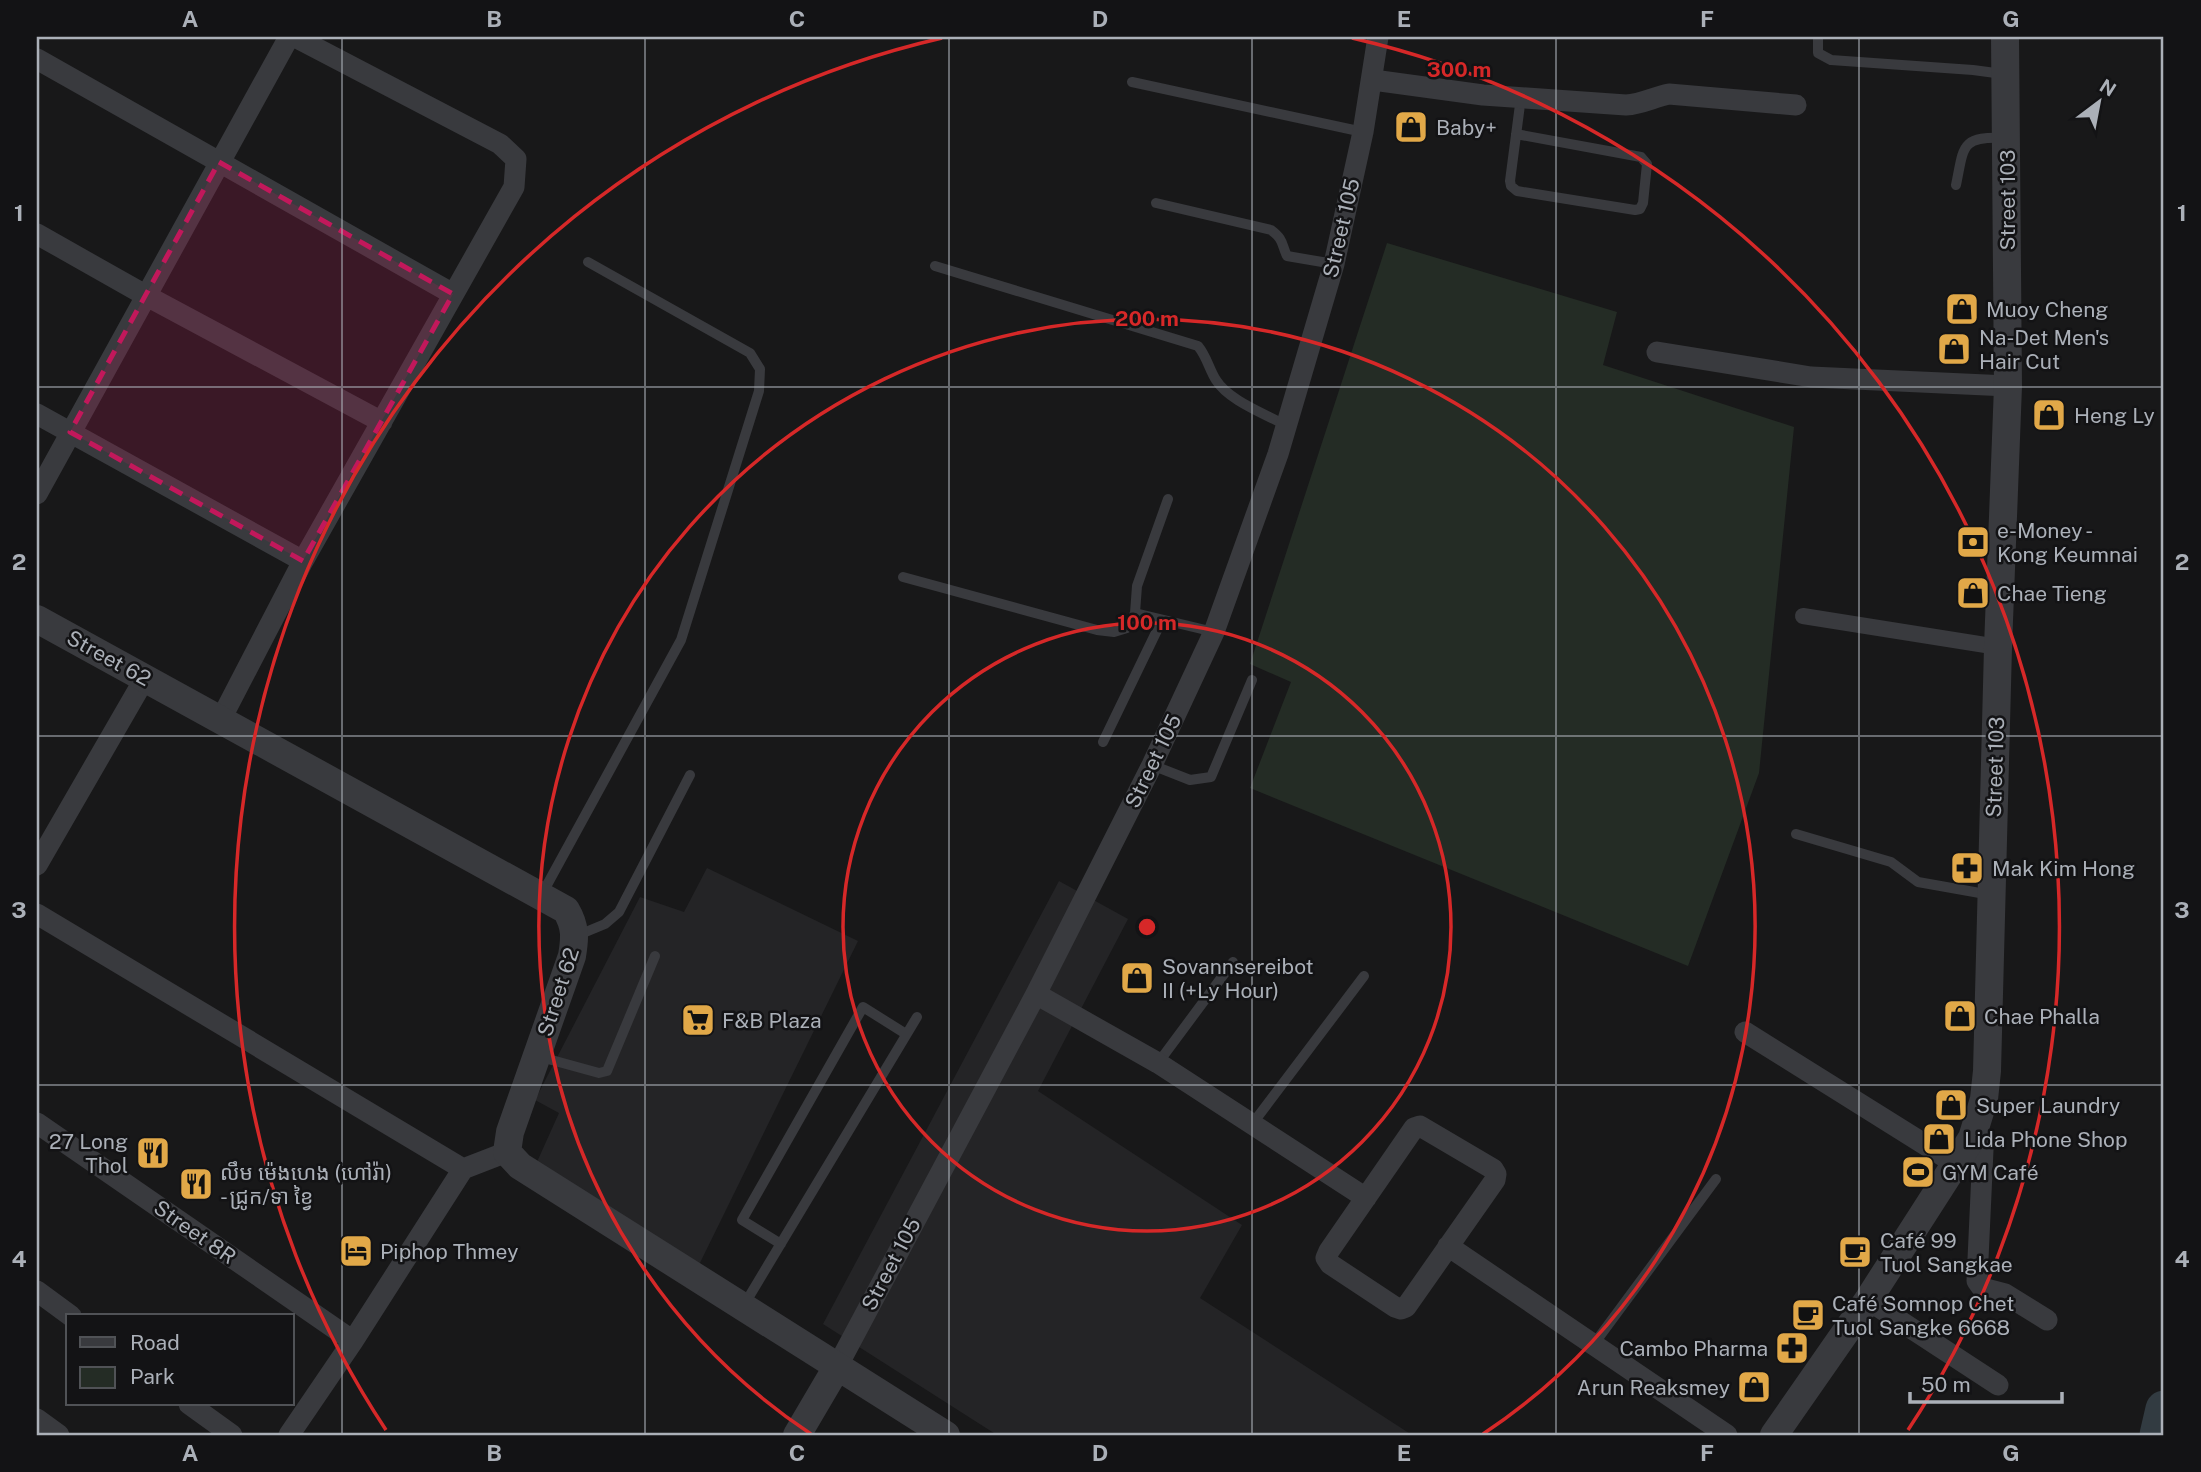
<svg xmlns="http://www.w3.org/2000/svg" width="2201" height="1472" viewBox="0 0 2201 1472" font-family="'Public Sans','Noto Sans Khmer',sans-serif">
	<rect width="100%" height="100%" fill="#181819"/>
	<path fill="#242426" d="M 707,868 L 858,941 L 695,1273 L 532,1173 L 559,1113 L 535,1100 L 640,897 L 684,912 Z
		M 1059,881 L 1128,919 L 1038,1091 L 1242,1225 L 1200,1298 L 1412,1435 L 997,1435 L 823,1324 Z"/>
	<path fill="#242c25" d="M 1387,243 L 1617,312 L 1603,365 L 1794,427 L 1759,773 L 1688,966 L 1250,788 L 1291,682 L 1250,664 Z"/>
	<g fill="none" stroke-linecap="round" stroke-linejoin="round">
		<path stroke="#323b41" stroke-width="37" d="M 2158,1435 L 2164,1409"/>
		<path stroke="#393a3e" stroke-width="10" d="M 1818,37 L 1818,53 L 1831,60 L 1973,70 L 2003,74
			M 1132,82 L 1363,132
			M 1516,134 L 1641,157 L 1647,164 L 1643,203 L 1640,209 L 1635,210 L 1517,191 L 1511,186 L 1510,181 L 1521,97
			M 1956,185 C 1964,147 1960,136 2004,138
			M 1156,203 L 1271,230 C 1284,240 1281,243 1287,256 L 1334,264
			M 935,266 L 1198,346 C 1207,357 1209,369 1216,380 C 1229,401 1266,414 1287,426
			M 1168,499 L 1137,586 L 1135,613 L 1214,632
			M 903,577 L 1097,630 L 1114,632 L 1127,628 L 1135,613
			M 1103,742 L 1162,620
			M 1152,765 L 1190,780 L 1211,777 L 1252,680
			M 1796,834 L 1891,862 L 1918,882 L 1991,895
			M 542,894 L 681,640 L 759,391 L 760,369 L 750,353 L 588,262
			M 576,936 L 605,924 L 619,912 L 690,775
			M 537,1056 L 599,1073 L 607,1071 L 655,956
			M 1158,1063 L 1233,962
			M 1253,1123 L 1364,976
			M 781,1244 L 742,1220 L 863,1007 L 906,1034
			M 744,1305 L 917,1017
			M 1594,1344 L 1716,1179"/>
		<path stroke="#393a3e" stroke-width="16" d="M 1803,616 L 1998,647"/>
		<path stroke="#393a3e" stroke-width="21" d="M 37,59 L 453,294
			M 1373,80 L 1483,95 L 1626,105 C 1642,104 1654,97 1669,94 L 1796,105
			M 37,234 L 145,295 L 382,422
			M 1657,352 L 1811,377 L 2008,386
			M 37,414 L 303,561
			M 37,494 L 289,37
			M 221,719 L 303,561 L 514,187 L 516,159 L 500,144 L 295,37
			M 37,865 L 145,678
			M 37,914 L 463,1169
			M 1036,994 L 1158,1063 L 1366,1198
			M 1745,1032 L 1956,1164
			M 37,1123 L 353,1341
			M 1420,1126 L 1493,1169 L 1496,1174 L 1495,1180 L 1406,1307 L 1401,1309 L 1395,1307 L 1330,1264 L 1326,1258 L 1329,1251 L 1414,1128 Z
			M 1972,1138 L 1983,1150 L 1977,1281 L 1982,1288 L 2005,1294 L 2047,1320
			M 1448,1246 L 1727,1435
			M 37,1291 L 71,1316
			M 1868,1300 L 1998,1385
			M 837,1367 L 1036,994 L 1152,765 L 1214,632 L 1278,454 L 1334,264 L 1363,132 L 1378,37
			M 189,1404 L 232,1435
			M 37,1419 L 59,1435
			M 289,1435 L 353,1341 L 463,1169 L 507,1152"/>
		<path stroke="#393a3e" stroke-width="28" d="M 37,619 L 566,910 C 576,927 575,938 572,956 L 510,1132 L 507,1152 L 520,1166 L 946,1435
			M 797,1435 L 837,1367
			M 1774,1435 L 1868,1300 L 1972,1138 L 1984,1099 L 1987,1071 L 1998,647 L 2008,386 L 2005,37"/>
	</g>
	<path fill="#c2185b" fill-opacity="0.2" stroke="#c2185b" stroke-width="5" stroke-dasharray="14 9" stroke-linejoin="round" d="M 219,162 L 453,294 L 303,561 L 70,432 Z"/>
	<path fill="none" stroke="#abb0b8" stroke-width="2" stroke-opacity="0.55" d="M 342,37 L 342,1435M 645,37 L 645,1435M 949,37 L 949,1435M 1252,37 L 1252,1435M 1556,37 L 1556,1435M 1859,37 L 1859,1435M 37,387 L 2164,387M 37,736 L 2164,736M 37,1085 L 2164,1085"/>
	<g fill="none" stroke="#d62828" stroke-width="3.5">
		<circle cx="1147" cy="927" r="304"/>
		<path d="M811 1434A608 608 0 1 1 1483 1434"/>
		<path d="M386 1430A912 912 0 0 1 942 38M1352 38A912 912 0 0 1 1908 1430"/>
	</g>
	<defs>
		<symbol id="shop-square" viewBox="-11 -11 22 22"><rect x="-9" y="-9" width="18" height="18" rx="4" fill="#e1a848" stroke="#131315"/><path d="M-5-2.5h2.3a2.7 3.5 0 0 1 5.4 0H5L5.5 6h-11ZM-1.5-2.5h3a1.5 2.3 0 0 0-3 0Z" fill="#111"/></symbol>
		<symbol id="bank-square" viewBox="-11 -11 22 22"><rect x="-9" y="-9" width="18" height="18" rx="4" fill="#e1a848" stroke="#131315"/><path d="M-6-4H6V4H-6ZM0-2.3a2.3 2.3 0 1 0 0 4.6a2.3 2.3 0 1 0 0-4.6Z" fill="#111"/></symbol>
		<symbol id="pharmacy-square" viewBox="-11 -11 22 22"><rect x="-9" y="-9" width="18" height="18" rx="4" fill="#e1a848" stroke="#131315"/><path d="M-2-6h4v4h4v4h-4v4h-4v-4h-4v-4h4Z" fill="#111"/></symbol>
		<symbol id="supermarket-square" viewBox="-11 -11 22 22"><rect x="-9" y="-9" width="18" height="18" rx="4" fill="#e1a848" stroke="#131315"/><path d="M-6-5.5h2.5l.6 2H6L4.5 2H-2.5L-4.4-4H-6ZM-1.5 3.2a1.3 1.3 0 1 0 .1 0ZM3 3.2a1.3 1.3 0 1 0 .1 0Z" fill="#111"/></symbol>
		<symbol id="restaurant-square" viewBox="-11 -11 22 22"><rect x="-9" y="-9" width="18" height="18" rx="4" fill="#e1a848" stroke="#131315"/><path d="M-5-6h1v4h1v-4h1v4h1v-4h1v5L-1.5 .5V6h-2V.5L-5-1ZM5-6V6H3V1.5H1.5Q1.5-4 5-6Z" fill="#111"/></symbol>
		<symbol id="stadium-square" viewBox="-11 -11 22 22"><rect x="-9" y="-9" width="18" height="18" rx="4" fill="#e1a848" stroke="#131315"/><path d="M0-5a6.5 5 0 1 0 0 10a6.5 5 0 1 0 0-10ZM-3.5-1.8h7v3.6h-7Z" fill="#111"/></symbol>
		<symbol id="hotel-square" viewBox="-11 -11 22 22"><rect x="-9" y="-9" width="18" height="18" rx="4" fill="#e1a848" stroke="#131315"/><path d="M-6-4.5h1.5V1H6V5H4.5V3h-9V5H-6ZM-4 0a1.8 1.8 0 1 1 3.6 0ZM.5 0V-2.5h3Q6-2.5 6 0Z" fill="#111"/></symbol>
		<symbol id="cafe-square" viewBox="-11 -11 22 22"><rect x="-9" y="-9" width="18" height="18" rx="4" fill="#e1a848" stroke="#131315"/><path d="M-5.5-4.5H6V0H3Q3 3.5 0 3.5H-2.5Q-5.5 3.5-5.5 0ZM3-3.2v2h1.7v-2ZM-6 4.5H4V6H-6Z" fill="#111"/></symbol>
	</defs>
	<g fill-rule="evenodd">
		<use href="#shop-square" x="1392" y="108" width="38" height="38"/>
		<use href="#shop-square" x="1943" y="290" width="38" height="38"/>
		<use href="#shop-square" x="1935" y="330" width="38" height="38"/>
		<use href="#shop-square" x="2030" y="396" width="38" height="38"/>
		<use href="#bank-square" x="1954" y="523" width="38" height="38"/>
		<use href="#shop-square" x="1954" y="574" width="38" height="38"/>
		<use href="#pharmacy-square" x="1948" y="849" width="38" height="38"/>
		<use href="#shop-square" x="1118" y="959" width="38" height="38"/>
		<use href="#shop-square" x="1941" y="997" width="38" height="38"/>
		<use href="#supermarket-square" x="679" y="1001" width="38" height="38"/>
		<use href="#shop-square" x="1932" y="1086" width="38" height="38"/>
		<use href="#shop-square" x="1920" y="1120" width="38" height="38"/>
		<use href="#restaurant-square" x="134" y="1134" width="38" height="38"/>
		<use href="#stadium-square" x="1899" y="1153" width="38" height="38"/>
		<use href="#restaurant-square" x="177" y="1165" width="38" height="38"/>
		<use href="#hotel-square" x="337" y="1232" width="38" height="38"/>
		<use href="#cafe-square" x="1836" y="1233" width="38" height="38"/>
		<use href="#cafe-square" x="1789" y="1296" width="38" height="38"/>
		<use href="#pharmacy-square" x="1773" y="1329" width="38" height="38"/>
		<use href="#shop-square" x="1735" y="1368" width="38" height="38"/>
	</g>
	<g text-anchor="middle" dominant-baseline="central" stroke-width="5" stroke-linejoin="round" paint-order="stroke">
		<g font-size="21" fill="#abb0b8" stroke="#131315" text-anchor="start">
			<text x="1436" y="127">Baby+</text>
			<text x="1986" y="309">Muoy Cheng</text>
			<text x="1979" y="337">Na-Det Men's<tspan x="1979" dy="24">Hair Cut</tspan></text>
			<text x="2074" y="415">Heng Ly</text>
			<text x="1997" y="530">e-Money -<tspan x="1997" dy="24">Kong Keumnai</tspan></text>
			<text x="1997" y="593">Chae Tieng</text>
			<text x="1992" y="868">Mak Kim Hong</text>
			<text x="1162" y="966">Sovannsereibot<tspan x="1162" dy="24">II (+Ly Hour)</tspan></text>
			<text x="1984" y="1016">Chae Phalla</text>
			<text x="722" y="1020">F&amp;B Plaza</text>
			<text x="1976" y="1105">Super Laundry</text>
			<text x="1964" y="1139">Lida Phone Shop</text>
			<text x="128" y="1141" text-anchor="end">27 Long<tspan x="128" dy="24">Thol</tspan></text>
			<text x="220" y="1172">លឹម ម៉េងហេង (ហៅរ៉ា)<tspan x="220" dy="24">- ជ្រូក/ទា ខ្វៃ</tspan></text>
			<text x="1942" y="1172">GYM Café</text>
			<text x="1880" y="1240">Café 99<tspan x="1880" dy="24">Tuol Sangkae</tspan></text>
			<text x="380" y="1251">Piphop Thmey</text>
			<text x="1832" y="1303">Café Somnop Chet<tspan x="1832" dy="24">Tuol Sangke 6668</tspan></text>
			<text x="1768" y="1348" text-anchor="end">Cambo Pharma</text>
			<text x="1730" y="1387" text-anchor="end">Arun Reaksmey</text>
		</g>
		<g font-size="21" fill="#abb0b8" stroke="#131315">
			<text transform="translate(2007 200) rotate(-90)">Street 103</text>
			<text transform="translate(1341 228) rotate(-77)">Street 105</text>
			<text transform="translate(109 658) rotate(29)">Street 62</text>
			<text transform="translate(1153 761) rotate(-64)">Street 105</text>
			<text transform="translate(1995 767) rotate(-88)">Street 103</text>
			<text transform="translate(558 992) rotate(-72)">Street 62</text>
			<text transform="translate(195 1232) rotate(35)">Street 8R</text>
			<text transform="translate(891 1264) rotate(-62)">Street 105</text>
		</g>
	</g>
	<circle cx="1147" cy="927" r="10" fill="#d62828" stroke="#131315" stroke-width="3.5"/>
	<g font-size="21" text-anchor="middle" font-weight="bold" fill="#d62828" stroke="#131315" stroke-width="5" stroke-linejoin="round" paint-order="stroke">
		<text x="1459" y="77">300 m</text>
		<text x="1147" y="326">200 m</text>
		<text x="1147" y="630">100 m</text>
	</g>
	<rect width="2201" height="1472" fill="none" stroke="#131315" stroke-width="77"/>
	<rect x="66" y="1314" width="228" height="91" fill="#131315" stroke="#505256" stroke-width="2"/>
	<rect x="80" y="1337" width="35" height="10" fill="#393a3e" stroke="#505256" stroke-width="2"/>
	<text x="130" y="1350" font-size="21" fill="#abb0b8">Road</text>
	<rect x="80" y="1367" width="35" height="21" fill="#242c25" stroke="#505256" stroke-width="2"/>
	<text x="130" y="1384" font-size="21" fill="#abb0b8">Park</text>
	<g transform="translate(2099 102) rotate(32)" stroke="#131315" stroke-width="5" paint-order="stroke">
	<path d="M0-5L12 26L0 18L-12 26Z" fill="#abb0b8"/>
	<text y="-10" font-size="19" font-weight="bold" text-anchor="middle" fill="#abb0b8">N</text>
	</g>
	<path d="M1910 1392v10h152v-10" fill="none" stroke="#abb0b8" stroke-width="3.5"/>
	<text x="1921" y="1392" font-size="21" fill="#abb0b8" stroke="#131315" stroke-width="5" paint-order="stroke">50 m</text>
	<rect x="38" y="38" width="2124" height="1396" fill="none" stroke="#abb0b8" stroke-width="2.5"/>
	<g font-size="23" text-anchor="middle" font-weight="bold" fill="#abb0b8">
		<text x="190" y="27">A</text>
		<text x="494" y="27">B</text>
		<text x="797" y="27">C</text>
		<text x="1100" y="27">D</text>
		<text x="1404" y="27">E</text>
		<text x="1707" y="27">F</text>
		<text x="2011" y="27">G</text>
		<text x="19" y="221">1</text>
		<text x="2182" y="221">1</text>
		<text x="19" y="570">2</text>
		<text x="2182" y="570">2</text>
		<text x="19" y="918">3</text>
		<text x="2182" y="918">3</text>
		<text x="19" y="1267">4</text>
		<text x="2182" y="1267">4</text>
		<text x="190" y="1461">A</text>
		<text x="494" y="1461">B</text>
		<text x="797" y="1461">C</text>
		<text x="1100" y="1461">D</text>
		<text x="1404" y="1461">E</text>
		<text x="1707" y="1461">F</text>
		<text x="2011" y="1461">G</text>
	</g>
</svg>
